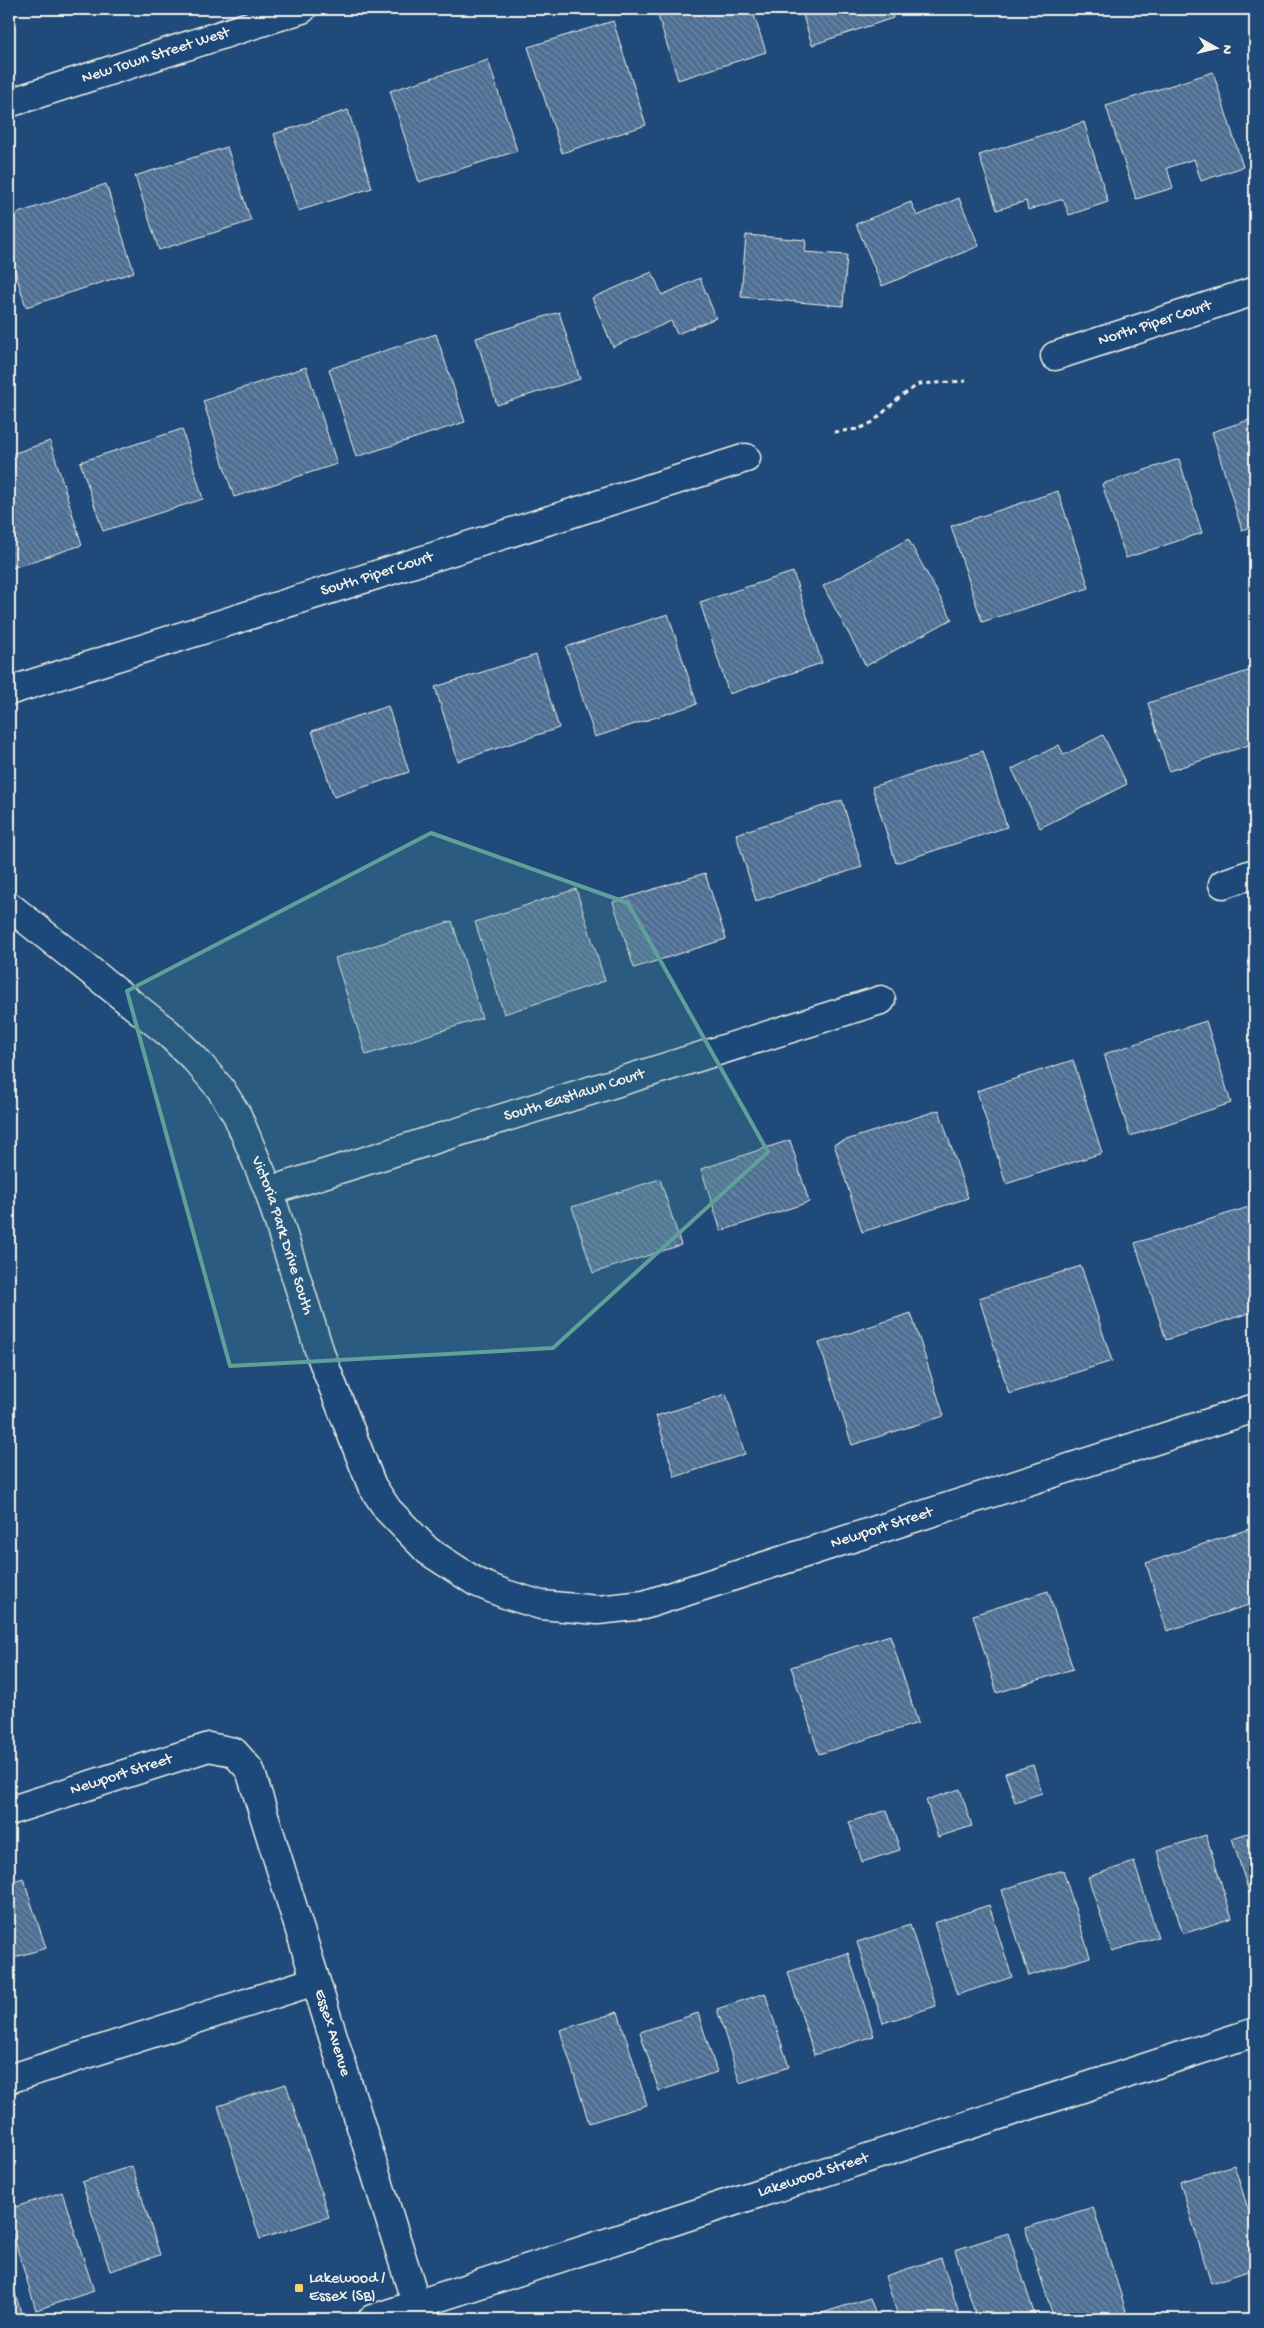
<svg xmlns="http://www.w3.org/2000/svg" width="1264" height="2328" viewBox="0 0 1264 2328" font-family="'Gochi Hand',sans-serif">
	<defs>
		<pattern id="building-back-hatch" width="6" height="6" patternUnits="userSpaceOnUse" patternTransform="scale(1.25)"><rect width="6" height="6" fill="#4d6e92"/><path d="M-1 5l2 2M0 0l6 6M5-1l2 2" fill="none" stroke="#708aa6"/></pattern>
	</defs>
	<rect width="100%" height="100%" fill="#1f4a7a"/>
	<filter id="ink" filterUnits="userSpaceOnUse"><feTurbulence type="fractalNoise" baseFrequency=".02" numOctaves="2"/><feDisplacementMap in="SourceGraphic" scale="10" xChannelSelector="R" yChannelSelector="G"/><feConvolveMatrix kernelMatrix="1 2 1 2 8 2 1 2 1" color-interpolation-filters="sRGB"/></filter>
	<g filter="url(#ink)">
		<path fill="url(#building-back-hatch)" stroke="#f4f1e8" d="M 656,9 L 752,9 L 766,52 L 678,80 Z
			M 801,9 L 890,9 L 893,18 L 812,45 Z
			M 613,21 L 646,125 L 562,153 L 528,47 Z
			M 488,60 L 517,151 L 419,182 L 390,91 Z
			M 1213,72 L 1243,167 L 1201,181 L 1194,159 L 1167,168 L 1173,188 L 1136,199 L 1106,106 Z
			M 348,110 L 372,188 L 298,211 L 274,134 Z
			M 1084,122 L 1108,202 L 1069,215 L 1063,199 L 1028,210 L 1026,201 L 997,210 L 979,155 Z
			M 227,147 L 251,221 L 159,250 L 135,176 Z
			M 106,184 L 134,272 L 26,307 L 9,252 L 9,216 Z
			M 959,198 L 979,246 L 882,286 L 856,224 L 911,202 L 917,216 Z
			M 746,235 L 806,240 L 805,252 L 847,255 L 843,306 L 741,297 Z
			M 652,272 L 662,295 L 700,278 L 716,318 L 677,334 L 671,321 L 613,347 L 592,298 Z
			M 559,312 L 580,379 L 497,405 L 476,338 Z
			M 436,334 L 465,422 L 356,457 L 329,369 Z
			M 306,367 L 337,464 L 234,497 L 203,401 Z
			M 1255,418 L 1255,525 L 1242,530 L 1212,432 Z
			M 182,429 L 203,499 L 103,531 L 80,462 Z
			M 50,441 L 82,545 L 9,569 L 9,455 Z
			M 1179,459 L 1202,533 L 1126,558 L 1102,484 Z
			M 1058,491 L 1089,588 L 982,622 L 951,526 Z
			M 908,539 L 952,619 L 866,666 L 823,586 Z
			M 793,572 L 822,663 L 729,694 L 700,602 Z
			M 668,614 L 697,704 L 595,737 L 566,647 Z
			M 536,655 L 559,728 L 458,761 L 435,687 Z
			M 1251,670 L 1255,683 L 1255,743 L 1169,771 L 1148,703 Z
			M 388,706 L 409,772 L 334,797 L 312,731 Z
			M 1103,735 L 1127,784 L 1040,828 L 1012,769 L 1059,745 L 1064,755 Z
			M 983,751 L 1007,827 L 896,863 L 872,787 Z
			M 842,800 L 862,867 L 756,901 L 736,834 Z
			M 705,873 L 726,939 L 634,968 L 613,902 Z
			M 576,889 L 605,981 L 504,1014 L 475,922 Z
			M 452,921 L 482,1018 L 366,1055 L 335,958 Z
			M 1206,1021 L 1231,1103 L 1130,1136 L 1104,1054 Z
			M 1073,1060 L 1102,1153 L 1006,1184 L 977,1091 Z
			M 939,1110 L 968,1198 L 862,1232 L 834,1144 Z
			M 790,1140 L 809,1202 L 721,1231 L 701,1169 Z
			M 660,1179 L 681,1245 L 593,1273 L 572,1207 Z
			M 1255,1205 L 1255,1311 L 1166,1340 L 1135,1243 Z
			M 1081,1266 L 1112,1361 L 1009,1394 L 979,1298 Z
			M 911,1313 L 944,1416 L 852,1445 L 819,1343 Z
			M 726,1394 L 745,1454 L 675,1477 L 656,1416 Z
			M 1249,1529 L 1255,1548 L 1255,1603 L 1167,1631 L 1146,1563 Z
			M 1048,1591 L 1073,1669 L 997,1693 L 973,1615 Z
			M 890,1635 L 918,1723 L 819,1754 L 791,1667 Z
			M 1033,1765 L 1042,1793 L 1015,1802 L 1005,1773 Z
			M 960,1789 L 972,1826 L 938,1837 L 926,1800 Z
			M 887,1810 L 900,1850 L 862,1862 L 849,1822 Z
			M 1255,1831 L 1255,1912 L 1232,1838 Z
			M 1206,1835 L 1232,1918 L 1183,1934 L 1157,1851 Z
			M 1134,1862 L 1158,1937 L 1112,1951 L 1088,1877 Z
			M 1063,1870 L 1090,1957 L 1029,1976 L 1002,1890 Z
			M 23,1878 L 46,1948 L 9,1959 L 9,1883 Z
			M 989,1905 L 1012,1977 L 957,1995 L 934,1923 Z
			M 910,1925 L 936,2006 L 883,2023 L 857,1942 Z
			M 848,1953 L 874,2036 L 814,2055 L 788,1972 Z
			M 765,1993 L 789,2067 L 740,2083 L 717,2009 Z
			M 618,2012 L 647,2105 L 589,2123 L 560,2030 Z
			M 698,2013 L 717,2072 L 659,2091 L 640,2032 Z
			M 286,2084 L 329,2217 L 260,2239 L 218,2106 Z
			M 1234,2165 L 1255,2231 L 1255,2269 L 1211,2283 L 1180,2182 Z
			M 132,2166 L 160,2255 L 110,2271 L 82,2182 Z
			M 62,2192 L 94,2291 L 36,2310 L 9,2222 L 9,2209 Z
			M 1093,2207 L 1127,2314 L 1111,2319 L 1054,2319 L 1025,2228 Z
			M 1008,2233 L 1036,2319 L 977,2319 L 955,2250 Z
			M 941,2258 L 961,2319 L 899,2319 L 885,2276 Z
			M 9,2273 L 22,2316 L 11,2319 L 9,2319 Z
			M 870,2298 L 877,2319 L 821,2319 L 819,2314 Z"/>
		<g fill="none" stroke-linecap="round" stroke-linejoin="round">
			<defs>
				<g id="minor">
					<path id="s1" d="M 9,103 L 302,9"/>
					<path id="s2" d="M 1055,356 L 1255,291"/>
					<path id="s3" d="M 9,691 L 746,458"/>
					<path d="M 1223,884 L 1255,873"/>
					<path id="s4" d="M 9,906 L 167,1032 L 195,1059 L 220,1088 L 237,1115 L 269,1191 L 321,1356 L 372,1486 L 388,1510 L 428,1551 L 476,1582 L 505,1594 L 541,1605 L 598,1610 L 644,1605 L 1255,1408"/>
					<path id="s5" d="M 269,1191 L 881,1000"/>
					<path id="s6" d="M 9,1811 L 209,1747 L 234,1752 L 250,1770 L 421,2319"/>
					<path d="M 9,2079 L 315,1981"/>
					<path id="s7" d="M 372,2319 L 1255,2032"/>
				</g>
			</defs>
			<use href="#minor" stroke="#f4f1e8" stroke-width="31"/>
			<path stroke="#f4f1e8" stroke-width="3" stroke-dasharray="5 4" stroke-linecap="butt" d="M 834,432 L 859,429 L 873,422 L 900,397 L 919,384 L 966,381"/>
			<use href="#minor" stroke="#1f4a7a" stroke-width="28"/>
		</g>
	</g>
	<path fill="#5fa199" fill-opacity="0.2" stroke="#5fa199" stroke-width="4" stroke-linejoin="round" d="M 431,833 L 628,903 L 768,1152 L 553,1348 L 230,1366 L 127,991 Z"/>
	<rect fill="#ffd166" stroke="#1f4a7a" stroke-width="2" x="294" y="2283" width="10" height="10" rx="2.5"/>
	<g text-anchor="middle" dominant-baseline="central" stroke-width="4" stroke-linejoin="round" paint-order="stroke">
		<g font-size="16" fill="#f4f1e8" stroke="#1f4a7a">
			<text stroke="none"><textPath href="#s1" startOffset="154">New Town Street West</textPath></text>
			<text stroke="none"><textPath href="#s2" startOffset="105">North Piper Court</textPath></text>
			<text stroke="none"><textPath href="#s3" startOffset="386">South Piper Court</textPath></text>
			<text stroke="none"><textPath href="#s5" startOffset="320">South Eastlawn Court</textPath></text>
			<text stroke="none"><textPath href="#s4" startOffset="440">Victoria Park Drive South</textPath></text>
			<text stroke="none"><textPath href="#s4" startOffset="1272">Newport Street</textPath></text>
			<text stroke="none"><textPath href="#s6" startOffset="118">Newport Street</textPath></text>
			<text stroke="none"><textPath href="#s6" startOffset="535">Essex Avenue</textPath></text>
			<text stroke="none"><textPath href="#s7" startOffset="464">Lakewood Street</textPath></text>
		</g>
		<g font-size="16" fill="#f4f1e8" stroke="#1f4a7a" text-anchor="start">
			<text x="309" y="2279">Lakewood /<tspan x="309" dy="18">Essex (SB)</tspan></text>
		</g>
	</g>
	<rect width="1264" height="2328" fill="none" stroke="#1f4a7a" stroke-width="30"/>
	<rect x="15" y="15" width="1234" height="2298" fill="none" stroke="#f4f1e8" stroke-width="2" filter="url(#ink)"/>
	<g transform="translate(1216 48) rotate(98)" stroke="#1f4a7a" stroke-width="4" paint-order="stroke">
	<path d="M0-4L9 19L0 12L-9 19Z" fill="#f4f1e8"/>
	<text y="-8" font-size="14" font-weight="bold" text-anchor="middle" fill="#f4f1e8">N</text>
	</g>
</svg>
